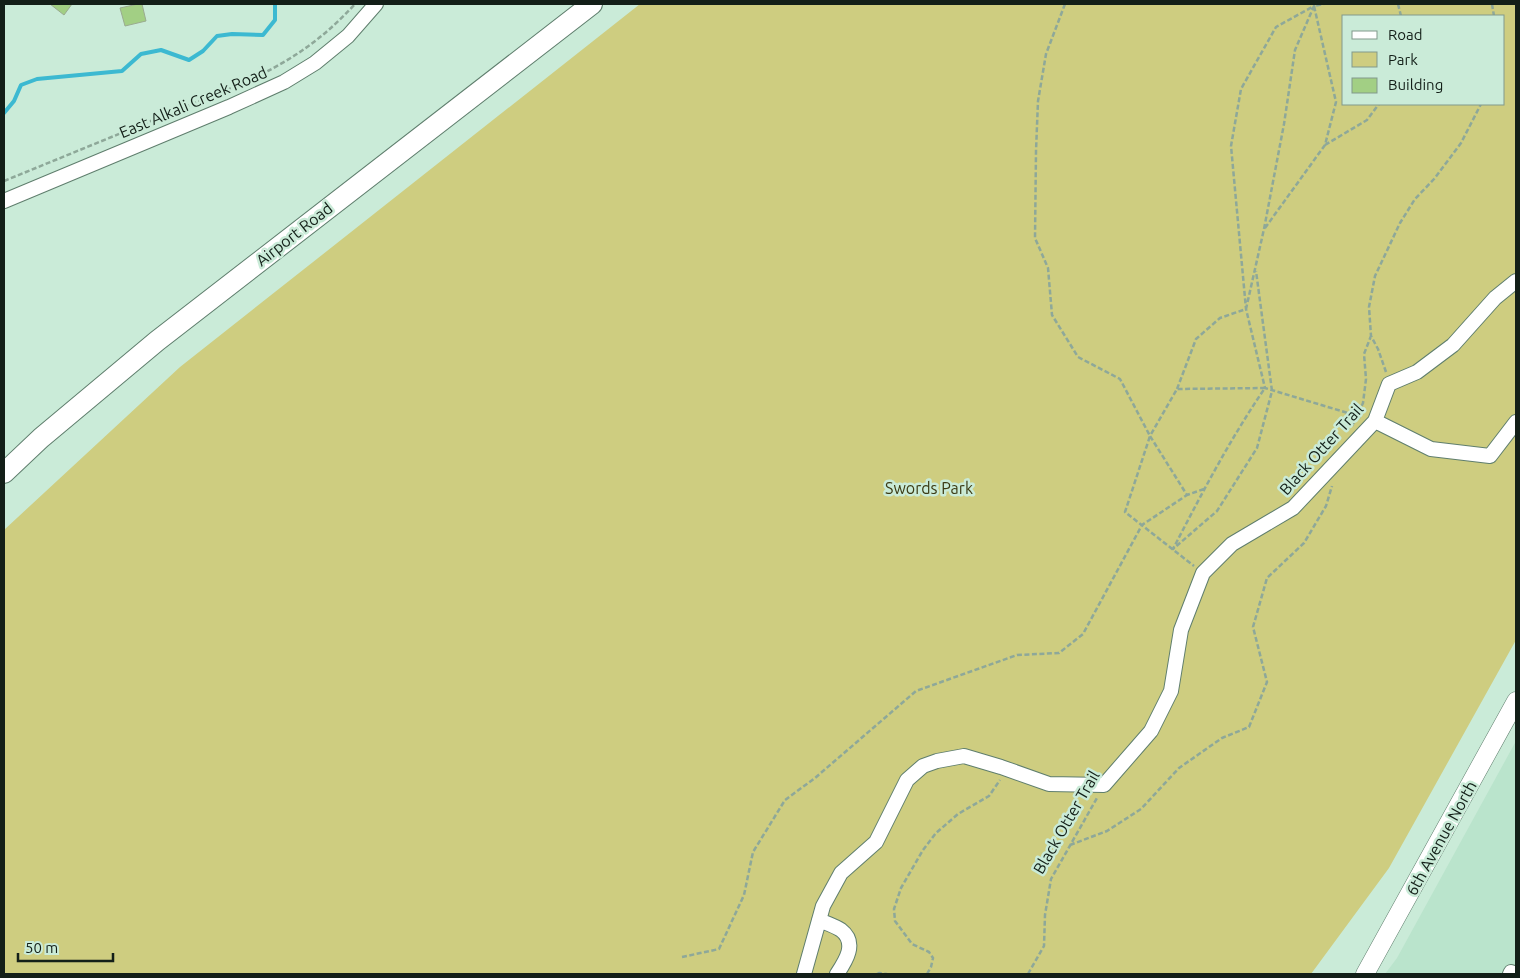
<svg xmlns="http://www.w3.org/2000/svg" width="1520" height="978" viewBox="0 0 1520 978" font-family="Ubuntu,sans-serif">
	<rect width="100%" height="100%" fill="#caebd8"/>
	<path fill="#bae4cc" d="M 1516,741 L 1516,974 L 1385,974 L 1397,958 Z"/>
	<path fill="#cecd80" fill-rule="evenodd" d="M 640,4 L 1516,4 L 1516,640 L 1389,868 L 1311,974 L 4,974 L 4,530 L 180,367 ZM 1344,16 L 1504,16 L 1504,104 L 1344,104 Z"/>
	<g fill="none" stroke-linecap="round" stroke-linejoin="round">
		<path stroke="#3cb9d1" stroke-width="4" d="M 4,113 L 14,101 L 21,85 L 37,79 L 122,71 L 141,54 L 161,50 L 189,60 L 203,51 L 217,36 L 232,34 L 263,35 L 275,20 L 275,4"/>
	</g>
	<path fill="#a2cf84" stroke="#9aab90" d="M 50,4 L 72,4 L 64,15 Z
		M 138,4 L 142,4 L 146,21 L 125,26 L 120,8 Z"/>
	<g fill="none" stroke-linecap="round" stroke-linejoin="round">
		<defs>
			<path id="minor" d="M 4,201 L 229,107 L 284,82 L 315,63 L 348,36 L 376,4
				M 1375,421 L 1431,449 L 1490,456 L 1516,422
				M 819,920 C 826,923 835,926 841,930 C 858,943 845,962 837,974
				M 804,974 L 823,906 L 841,873 L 876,842 L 907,780 L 923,766 L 937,761 L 964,756 L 1001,767 L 1049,784 L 1104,785 L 1151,731 L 1171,691 L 1181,630 L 1203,573 L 1232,544 L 1293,508 L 1375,421 L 1389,384 L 1417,372 L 1453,345 L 1495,298 L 1516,281
				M 1510,974 L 1511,972 L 1515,974"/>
			<path id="major" d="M 1365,974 L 1516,701"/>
			<path id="highway" d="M 4,473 L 41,438 L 157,341 L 592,4"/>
		</defs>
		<use href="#minor" stroke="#5f7e6d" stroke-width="16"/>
		<use href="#major" stroke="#5f7e6d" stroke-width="19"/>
		<use href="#highway" stroke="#5f7e6d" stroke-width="22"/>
		<path stroke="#8ea899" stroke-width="2.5" stroke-dasharray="5 2.5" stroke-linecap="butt" d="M 1065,4 L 1046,54 L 1038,101 L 1036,151 L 1035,238 L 1048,268 L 1052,315 L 1078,357 L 1120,379 L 1150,436 L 1125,512 L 1194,566
			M 1398,4 L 1401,16
			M 1492,4 L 1494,16
			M 1325,145 L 1367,120 L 1379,104
			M 4,181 L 246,82 C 290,61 321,41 355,4
			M 1265,228 L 1325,145 L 1336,102 L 1314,6 L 1324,4
			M 1386,372 L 1378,349 L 1371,336 L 1369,307 L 1375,276 L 1400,223 L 1415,199 L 1434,179 L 1461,143 L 1481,104
			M 1177,389 L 1196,339 L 1220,318 L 1246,309 L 1264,229 L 1284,124 L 1295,50 L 1314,6 L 1276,27 L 1241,89 L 1231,146 L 1246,309 L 1265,388 L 1361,417
			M 1352,426 L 1363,403 L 1366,379 L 1364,354 L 1371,336
			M 1204,489 L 1187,495 L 1150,436 L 1177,389 L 1265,388 C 1230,439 1201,495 1173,549 L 1217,511 L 1257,448 L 1272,391 L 1256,271
			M 1070,845 L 1107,831 L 1141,809 L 1179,768 L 1222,738 L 1249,727 L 1267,682 L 1253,627 L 1267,578 L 1304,543 L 1326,506 L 1332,486
			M 682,957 L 719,949 L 744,895 L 753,852 L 785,800 L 815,778 L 916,691 L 1017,655 L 1059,653 L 1083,634 L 1142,525 L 1187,495
			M 877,974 L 879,973 L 887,974
			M 927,974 L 931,967 L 933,958 L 929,952 L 912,944 L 895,921 L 894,909 L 901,888 L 923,850 L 936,833 L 958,814 L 989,796 L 1000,780
			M 1028,974 L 1044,946 L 1045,915 L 1051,879 L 1097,798"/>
		<use href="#minor" stroke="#fff" stroke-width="14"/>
		<use href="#major" stroke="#fff" stroke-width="18"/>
		<use href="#highway" stroke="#fff" stroke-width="20"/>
	</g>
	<g text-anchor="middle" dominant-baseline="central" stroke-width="5" stroke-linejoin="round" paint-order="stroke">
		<g font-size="16" fill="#131f18" stroke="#caebd8">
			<text transform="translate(193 102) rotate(-23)">East Alkali Creek Road</text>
			<text transform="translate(294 234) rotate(-38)">Airport Road</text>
			<text transform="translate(1321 449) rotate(-48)">Black Otter Trail</text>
			<text transform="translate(1066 822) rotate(-60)">Black Otter Trail</text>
			<text transform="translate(1441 838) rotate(-61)">6th Avenue North</text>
		</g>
		<g font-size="16" fill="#3b3a13" stroke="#caebd8">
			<text x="929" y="488">Swords Park</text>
		</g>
	</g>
	<rect width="1520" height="978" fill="none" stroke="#131f18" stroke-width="10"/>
	<rect x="1342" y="15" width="162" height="90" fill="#caebd8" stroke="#81998b"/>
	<rect x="1352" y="31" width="25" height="8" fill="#ffffff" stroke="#81998b"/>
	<text x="1388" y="40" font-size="15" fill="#131f18">Road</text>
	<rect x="1352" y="52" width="25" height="15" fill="#cecd80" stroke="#81998b"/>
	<text x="1388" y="65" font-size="15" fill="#131f18">Park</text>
	<rect x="1352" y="78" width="25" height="15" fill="#a2cf84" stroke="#81998b"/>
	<text x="1388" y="90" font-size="15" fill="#131f18">Building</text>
	<path d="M18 953v8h95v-8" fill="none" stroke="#131f18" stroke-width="2.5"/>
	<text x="25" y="953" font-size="15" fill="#131f18" stroke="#caebd8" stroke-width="4" paint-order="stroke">50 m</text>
</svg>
